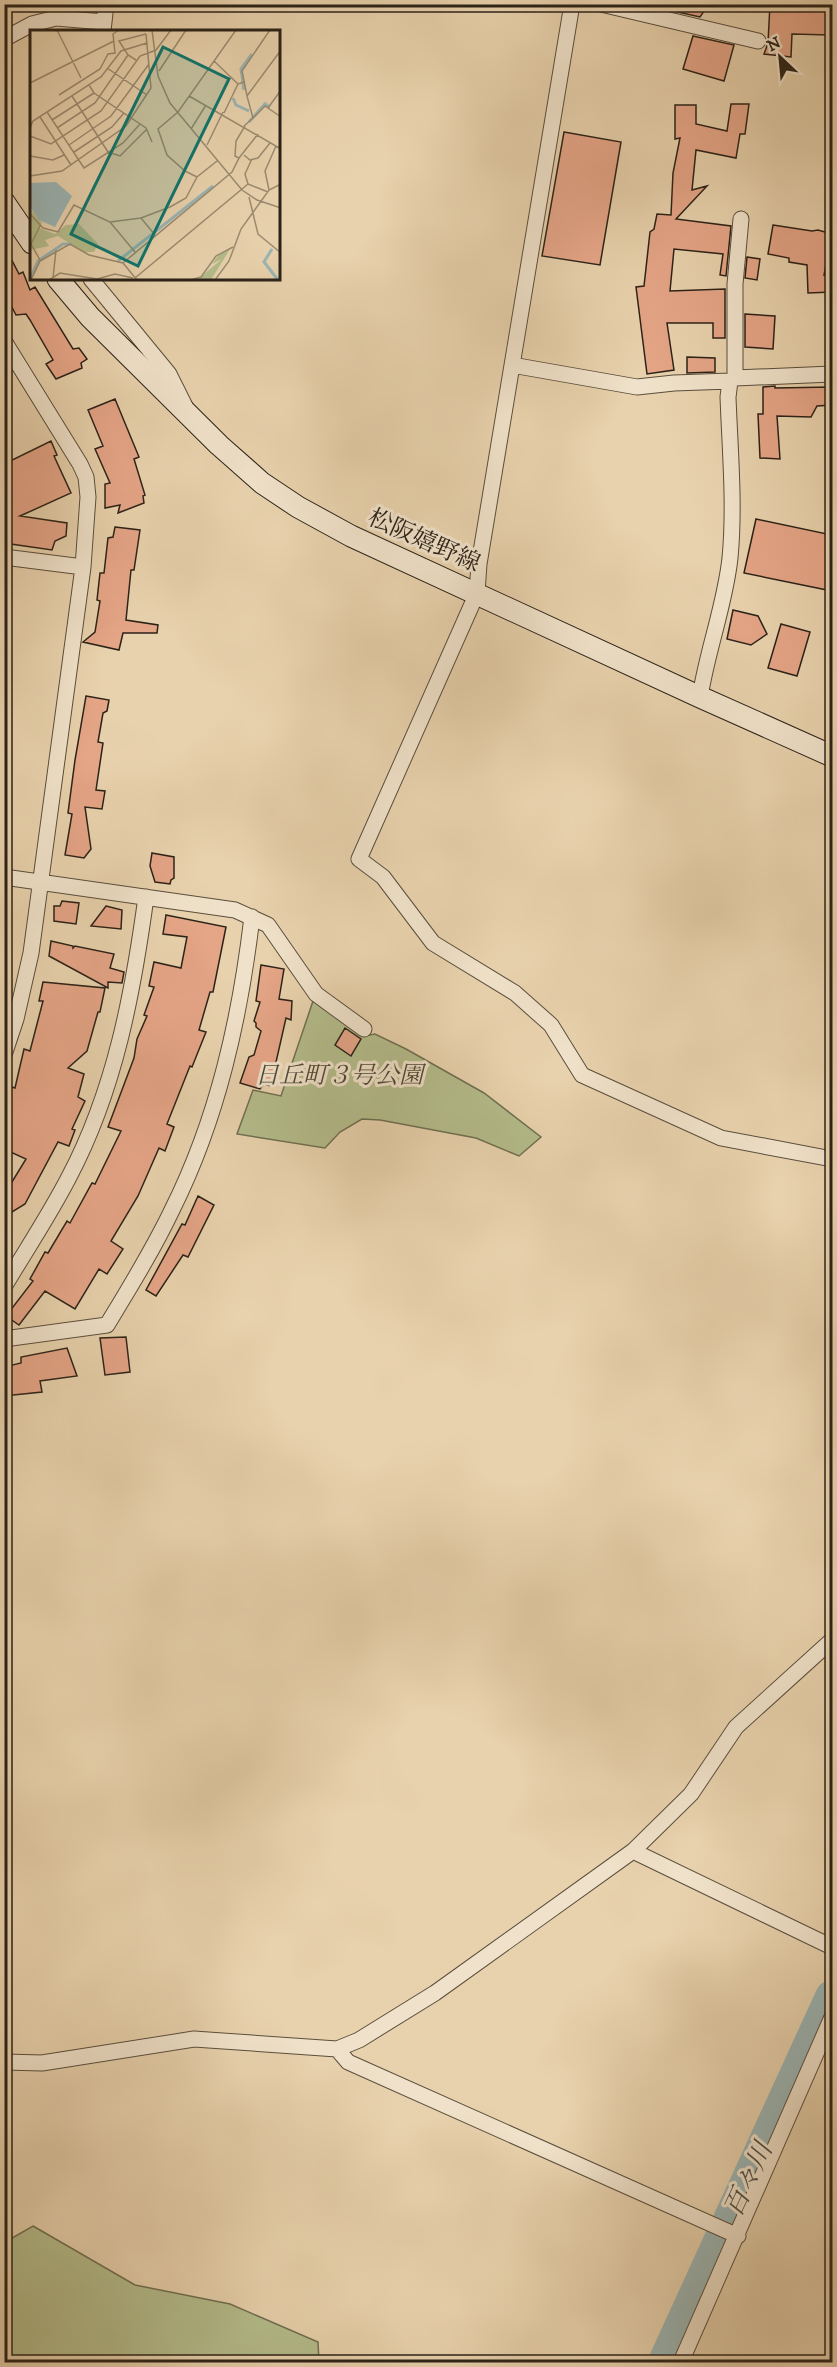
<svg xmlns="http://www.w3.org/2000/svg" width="837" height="2367" viewBox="0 0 837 2367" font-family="'IM FELL DW Pica','Noto Serif JP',serif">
	<rect width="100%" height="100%" fill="#e8d2ad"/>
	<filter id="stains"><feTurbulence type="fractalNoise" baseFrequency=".00333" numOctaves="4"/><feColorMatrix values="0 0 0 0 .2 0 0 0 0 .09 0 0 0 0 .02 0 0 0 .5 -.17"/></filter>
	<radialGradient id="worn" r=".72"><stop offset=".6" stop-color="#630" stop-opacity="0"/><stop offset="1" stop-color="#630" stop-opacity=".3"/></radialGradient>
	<path fill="#b4bc8b" stroke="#706f52" stroke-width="1.5" d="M 313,1001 L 365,1036 L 375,1034 L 406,1049 L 484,1093 L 541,1137 L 519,1156 L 476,1138 L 380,1120 L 362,1119 L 340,1132 L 325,1148 L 237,1134 L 253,1090 L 281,1096 Z
		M 33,2226 L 135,2285 L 230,2304 L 318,2342 L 319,2362 L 5,2362 L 5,2242 Z"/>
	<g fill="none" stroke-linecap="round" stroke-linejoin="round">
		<path stroke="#9bb5b4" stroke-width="34" d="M 665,2362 L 832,1997"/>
	</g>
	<path fill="#e5a587" stroke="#2b2218" stroke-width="1.5" d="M 659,4 L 709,4 L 700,17 L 659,8 Z
		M 770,4 L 832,7 L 830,35 L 792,34 L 791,57 L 764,54 L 768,43 Z
		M 693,36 L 734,45 L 724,81 L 683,69 Z
		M 731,104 L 749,104 L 745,134 L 740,134 L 736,158 L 696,150 L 692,190 L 707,186 L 676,219 L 731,226 L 726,276 L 720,275 L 723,254 L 674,249 L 670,291 L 725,289 L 725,338 L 713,338 L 713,323 L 667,323 L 674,370 L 647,374 L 636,287 L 644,286 L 650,232 L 654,229 L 657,214 L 671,215 L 673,173 L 680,138 L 675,139 L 675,105 L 696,105 L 696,124 L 727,131 Z
		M 564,132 L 621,142 L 600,265 L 542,256 Z
		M 773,225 L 812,231 L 818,230 L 832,234 L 824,275 L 832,276 L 832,292 L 808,293 L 807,265 L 789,262 L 789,258 L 768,254 Z
		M 4,245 L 19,274 L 23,272 L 30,290 L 35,287 L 73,349 L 79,348 L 87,359 L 81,363 L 82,368 L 56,379 L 46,364 L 53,360 L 30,320 L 26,314 L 16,315 L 4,292 Z
		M 747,257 L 760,259 L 757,280 L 745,278 Z
		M 745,314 L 775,316 L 773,349 L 745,347 Z
		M 687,357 L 715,358 L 715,372 L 687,373 Z
		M 775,386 L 775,388 L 832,387 L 832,405 L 817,406 L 811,417 L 777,416 L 780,459 L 760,458 L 758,414 L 763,414 L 763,387 Z
		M 115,399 L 139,457 L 134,459 L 145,495 L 143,496 L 144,503 L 118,513 L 120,505 L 105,508 L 105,484 L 110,483 L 95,449 L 103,446 L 88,410 Z
		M 51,441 L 57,455 L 54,456 L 71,493 L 20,516 L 67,523 L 66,536 L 55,541 L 52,550 L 4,543 L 4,464 Z
		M 756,519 L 832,535 L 832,591 L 744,573 Z
		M 115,527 L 140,530 L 134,570 L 131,570 L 126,620 L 158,625 L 157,633 L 123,633 L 119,650 L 83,642 L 95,632 L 100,601 L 97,600 L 100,573 L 104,573 L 108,538 L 113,537 Z
		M 733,610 L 758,616 L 767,634 L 751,645 L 727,639 Z
		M 781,624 L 810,632 L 797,676 L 768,668 Z
		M 86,696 L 109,700 L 107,711 L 103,713 L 98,742 L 103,743 L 96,790 L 105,791 L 102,809 L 85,807 L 91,849 L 84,858 L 65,855 L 72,814 L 68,813 L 75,760 Z
		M 152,853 L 174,857 L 174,878 L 171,880 L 170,884 L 155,882 L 150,866 Z
		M 62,901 L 79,903 L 76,924 L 54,921 L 54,906 L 60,906 Z
		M 106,906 L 122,910 L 121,929 L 91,926 Z
		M 166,915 L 226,927 L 213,992 L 210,992 L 199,1030 L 206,1032 L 192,1067 L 190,1066 L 167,1124 L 174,1127 L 165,1151 L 159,1148 L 138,1196 L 111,1241 L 123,1249 L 107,1274 L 99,1269 L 75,1309 L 45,1291 L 19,1325 L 6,1316 L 33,1281 L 30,1279 L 45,1252 L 48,1253 L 67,1221 L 70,1223 L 92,1183 L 95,1184 L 121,1131 L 108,1127 L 134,1058 L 137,1039 L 147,1016 L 144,1015 L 154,987 L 149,986 L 154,962 L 181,968 L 187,937 L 163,934 Z
		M 51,941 L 73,946 L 73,948 L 75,946 L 114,954 L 110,968 L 124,972 L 122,983 L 108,982 L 108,988 L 49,956 Z
		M 261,965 L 284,969 L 279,999 L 292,1001 L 291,1020 L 286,1018 L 276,1062 L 280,1064 L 271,1086 L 264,1084 L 260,1089 L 240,1083 L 249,1057 L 254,1055 L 261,1031 L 256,1027 L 256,1023 L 254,1021 L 260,1002 L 256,1001 Z
		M 43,982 L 105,988 L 100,1012 L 98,1012 L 87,1051 L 68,1068 L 84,1074 L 78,1097 L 85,1101 L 72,1129 L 75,1130 L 69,1146 L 58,1142 L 25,1204 L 4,1217 L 4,1195 L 26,1159 L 4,1149 L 4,1109 L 12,1087 L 15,1088 L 24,1049 L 30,1051 L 43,1001 L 39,1001 Z
		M 345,1028 L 361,1039 L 351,1056 L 335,1045 Z
		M 198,1196 L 214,1205 L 188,1257 L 183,1255 L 156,1296 L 146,1290 L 182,1224 L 185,1225 Z
		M 126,1337 L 130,1372 L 105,1375 L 100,1338 Z
		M 67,1348 L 77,1376 L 40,1381 L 42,1392 L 4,1396 L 4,1367 L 21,1363 L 21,1357 Z"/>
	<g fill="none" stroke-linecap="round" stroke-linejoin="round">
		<defs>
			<path id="street" d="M 572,4 L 479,564 L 477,593 L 359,859 L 383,877 L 433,943 L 515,993 L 551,1025 L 582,1075 L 721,1138 L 832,1159
				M 601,4 L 758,41
				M 103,31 L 106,4
				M 4,39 L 32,24 L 56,18 L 104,22
				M 91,279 L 169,374 L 185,406
				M 4,341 L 80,464 L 86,477 L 88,497 L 83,567 L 31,953 L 16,1019 L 4,1055
				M 512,365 L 637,387 L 674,383 L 730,381 L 735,378 L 832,374
				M 735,378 L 735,284 L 741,219
				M 4,557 L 83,567
				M 700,697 C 707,651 725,605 730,558 C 735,505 730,451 728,397 L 730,381
				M 4,877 L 235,910 L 268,925 L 316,994 L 364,1029
				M 4,1287 C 26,1250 50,1214 69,1177 C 115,1090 133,993 146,897
				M 4,1339 L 107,1325 C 130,1287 153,1250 172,1210 C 218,1118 240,1018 252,917
				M 633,1851 L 832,1947
				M 337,2049 L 348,2062 L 738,2236
				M 4,2062 L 42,2063 L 194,2039 L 337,2049 L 359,2040 L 435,1993 L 633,1851 L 691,1794 L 736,1727 L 832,1640
				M 681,2362 L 832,2017"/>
			<path id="secondary" d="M 4,202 L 32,243
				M 58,279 L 90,317 L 219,445 L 262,483 L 298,507 L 351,536 L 700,697 L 832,756"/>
		</defs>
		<use href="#street" stroke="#5a4e3d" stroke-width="17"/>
		<use href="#secondary" stroke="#2b2218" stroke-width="23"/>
		<use href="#street" stroke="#f0e2ca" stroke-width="15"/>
		<use href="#secondary" stroke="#f0e2ca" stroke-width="21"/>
	</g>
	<g text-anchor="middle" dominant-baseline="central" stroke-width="6" stroke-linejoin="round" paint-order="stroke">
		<g font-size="24" fill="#2b2218" stroke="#f0e2ca">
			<text transform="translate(424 541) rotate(24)">松阪嬉野線</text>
		</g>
		<g font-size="24" font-style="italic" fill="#4d4835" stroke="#f0e2ca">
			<text x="339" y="1076">日丘町３号公園</text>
		</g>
		<g font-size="26" font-style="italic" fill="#4d4e47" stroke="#f0e2ca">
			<text transform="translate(749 2180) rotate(-65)">百々川</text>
		</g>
	</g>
	<g transform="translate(30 30)">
		<rect width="250" height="250" fill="#e8d2ad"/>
		<path d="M 0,179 L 12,193 L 9,198 L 25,204 L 36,195 L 49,194 L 68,214 L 64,222 L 53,222 L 28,206 L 15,210 L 19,216 L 0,220 ZM 200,219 L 181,250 L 167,250 L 192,229 L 182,234 L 188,226 Z" fill="#b4bc8b"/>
		<path d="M 26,152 L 42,166 L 25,197 L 9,190 L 0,177 L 0,153 Z" fill="#9bb5b4"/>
		<path fill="none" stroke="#9bb5b4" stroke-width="3" d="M 214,60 L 211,39 L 222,24M 203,68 L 206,75 L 219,81M 219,92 L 235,74 L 240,77M 242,219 L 234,232 L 248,250M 88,231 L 183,156M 0,249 L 8,231 L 33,214 L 42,214"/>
		<path fill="none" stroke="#9c8c71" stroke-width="1.5" d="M 27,0 L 51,48M 122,0 L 128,46 L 140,73 L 212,160 L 227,170 L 251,178M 106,30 L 98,25 L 89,11 L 116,4M 184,31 L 208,54 L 214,52M 77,38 L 117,65M 129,41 L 156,0M 0,53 L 84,11M 59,55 L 64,63 L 116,98 L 122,112M 29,65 L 70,39 L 78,24 L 85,23 L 83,4 L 89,0M 42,66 L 78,122 L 90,126 L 117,99M 159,66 L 251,119M 217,66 L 212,41 L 240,0M 238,78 L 251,60M 17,82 L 54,138 L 93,113 L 110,94M 194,83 L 208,54M 10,87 L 41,135M 223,88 L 235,76 L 251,87M 22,90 L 64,63M 214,96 L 223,88 L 217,66 L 251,20M 0,98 L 3,91 L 71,47 L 91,21 L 117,13M 27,98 L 65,73 L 98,25M 161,99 L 176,75M 0,106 L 21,114 L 71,81 L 110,26 L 126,20 L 141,0M 39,115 L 81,86 L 119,34M 177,115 L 193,82M 44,122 L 82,97 L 94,83M 0,126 L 23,130 L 34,125M 209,128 L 228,104M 220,130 L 228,128 L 240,113M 0,146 L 32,141 L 96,96 L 121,58 L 116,4M 167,147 L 155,141 L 137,125 L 128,99 L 148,82 L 206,0M 218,154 L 238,162M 239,160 L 235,141 L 246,116M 219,167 L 228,204 L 251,223M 0,184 L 13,198 L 28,202 L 44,175 L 80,192 L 105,222M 111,188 L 125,205M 80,192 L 111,188 L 140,177 L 156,168 L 167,147 L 187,131M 10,196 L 1,214 L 10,230M 93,233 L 202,142 L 209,128 L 205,126 L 206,111 L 215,96M 23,248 L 26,220M 105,248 L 218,154 L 215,144 L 221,131 L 214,125M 1,250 L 10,231 L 40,214 L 59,225 L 93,233 L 107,250M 19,250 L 30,243 L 67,249 L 85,244 L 103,248M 160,250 L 171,247 L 186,226 L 203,217M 185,250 L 199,231 L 211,199 L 239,160 L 251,154"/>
		<path fill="#0f766e" fill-opacity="0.15" stroke="#0f766e" stroke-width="3" d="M 133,17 L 199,49 L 108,236 L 41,204 Z"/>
		<rect width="250" height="250" fill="none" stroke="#2b2218" stroke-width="3"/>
	</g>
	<rect width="837" height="2367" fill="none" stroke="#e8d2ad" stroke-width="24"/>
	<rect x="6" y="6" width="825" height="2355" fill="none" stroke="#2b2218" stroke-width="3"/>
	<rect x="12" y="12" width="813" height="2343" fill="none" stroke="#2b2218" stroke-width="1.5"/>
	<g transform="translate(780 57) rotate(334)" stroke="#f0e2ca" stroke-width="4.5" paint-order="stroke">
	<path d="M0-4.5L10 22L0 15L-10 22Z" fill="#2b2218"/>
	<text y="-9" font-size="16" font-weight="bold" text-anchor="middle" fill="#2b2218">N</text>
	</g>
	<rect width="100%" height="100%" filter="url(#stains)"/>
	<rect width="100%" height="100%" fill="url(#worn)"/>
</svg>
